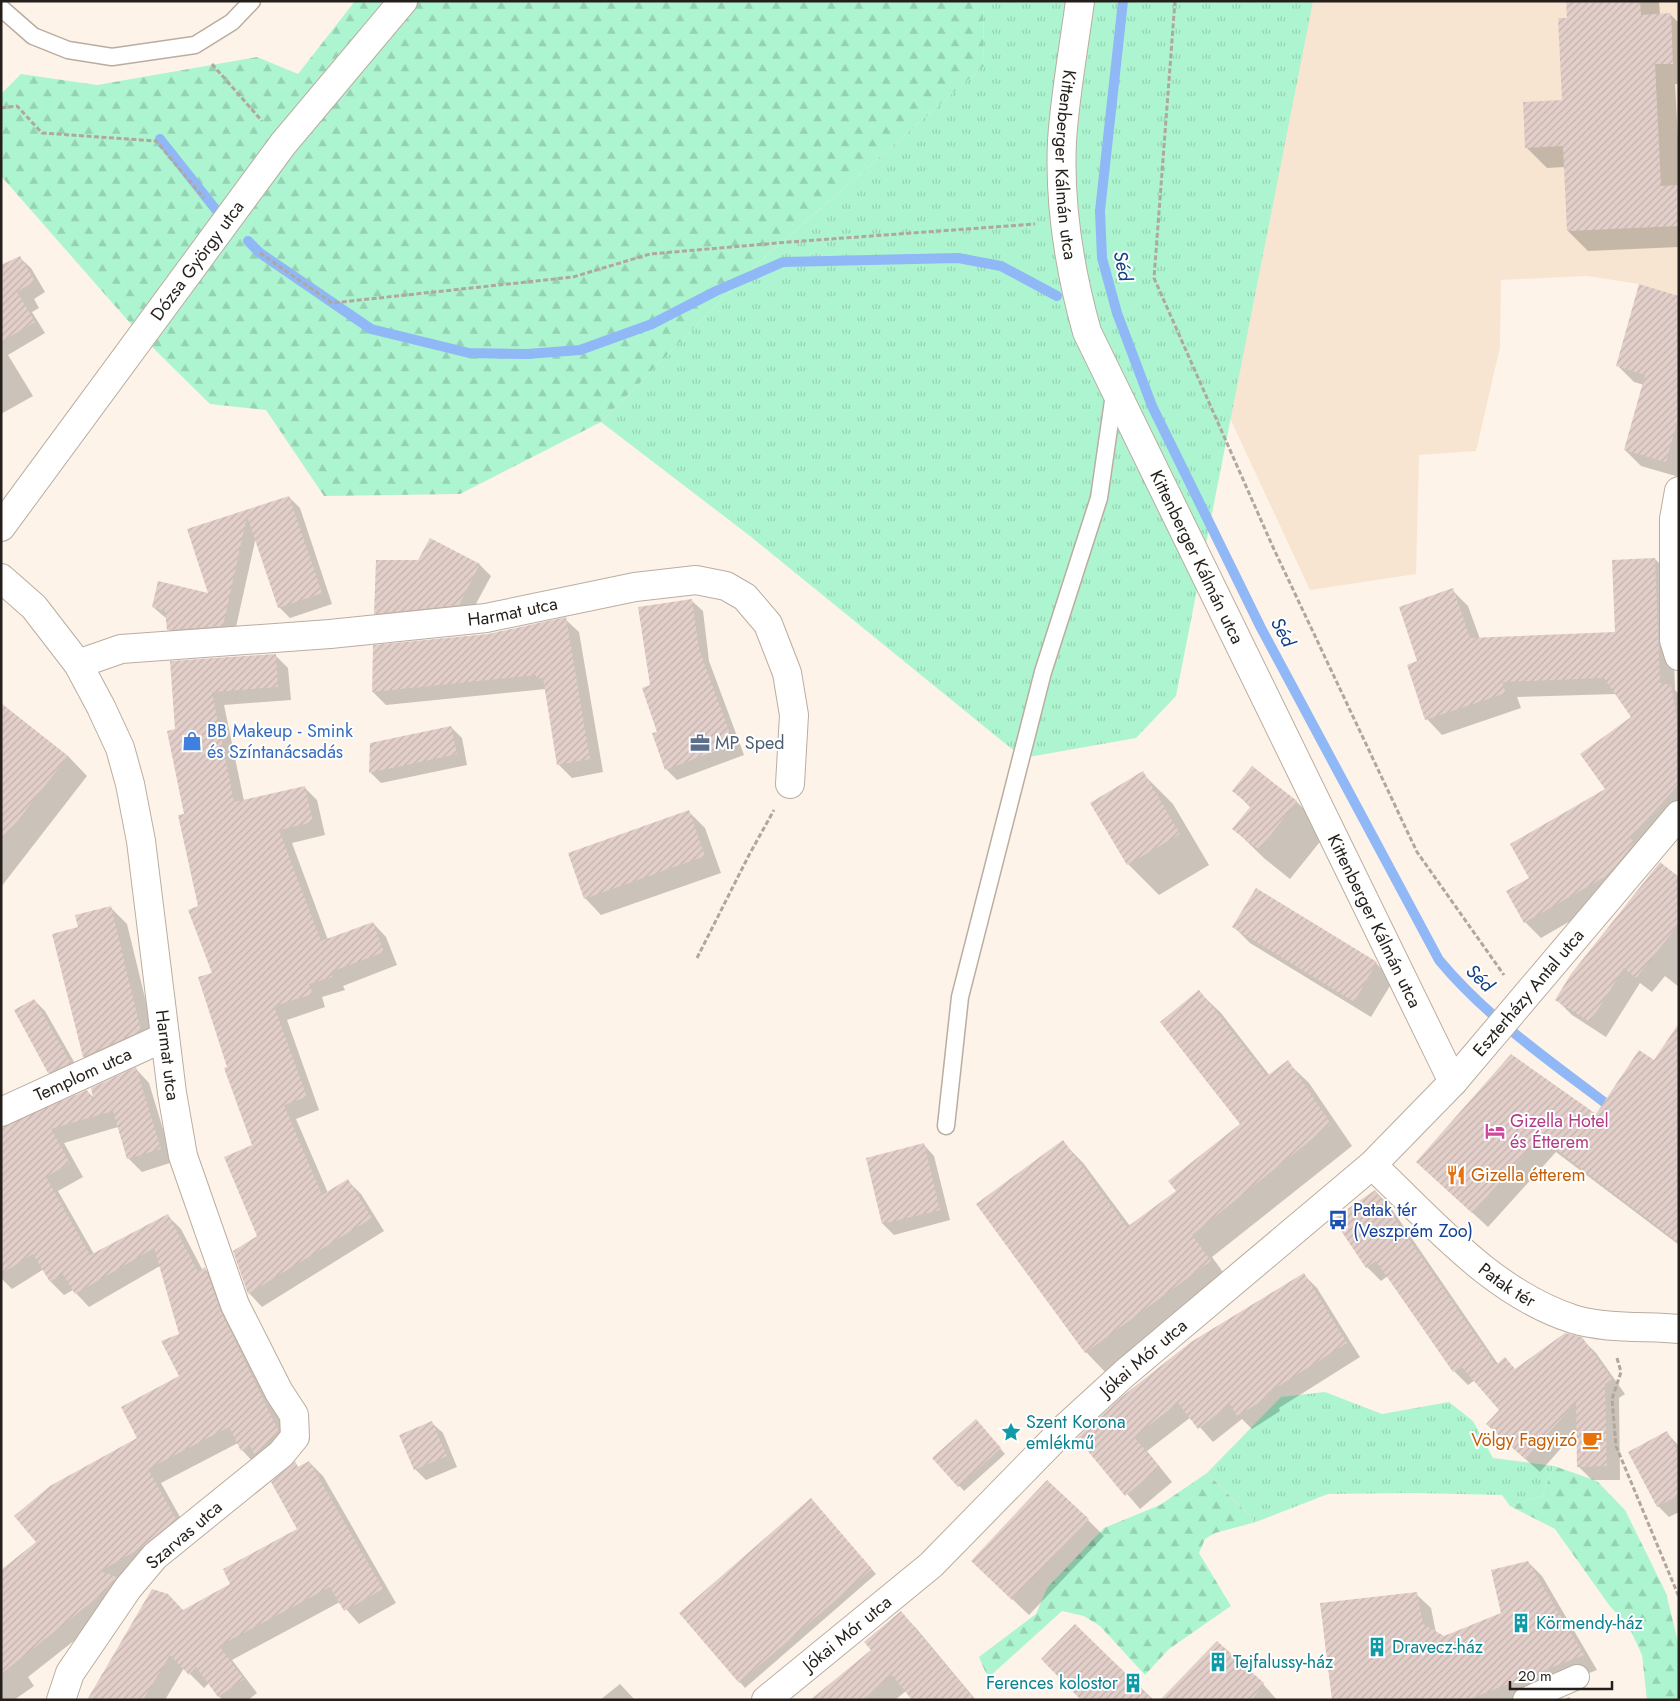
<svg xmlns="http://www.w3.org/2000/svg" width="1680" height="1701" viewBox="0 0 1680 1701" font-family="Jost,sans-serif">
	<defs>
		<pattern id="grass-tufts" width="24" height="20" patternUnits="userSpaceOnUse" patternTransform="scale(1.25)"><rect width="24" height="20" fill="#adf5d0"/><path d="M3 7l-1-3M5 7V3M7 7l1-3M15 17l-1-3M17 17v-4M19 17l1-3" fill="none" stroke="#95d2b2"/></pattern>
		<pattern id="forest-firs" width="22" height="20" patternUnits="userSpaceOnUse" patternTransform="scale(1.25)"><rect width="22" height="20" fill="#adf5d0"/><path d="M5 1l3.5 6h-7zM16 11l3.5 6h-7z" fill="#95d2b2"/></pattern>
		<pattern id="building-hatch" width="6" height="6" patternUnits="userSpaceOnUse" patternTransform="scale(1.25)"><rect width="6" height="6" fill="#e3cfca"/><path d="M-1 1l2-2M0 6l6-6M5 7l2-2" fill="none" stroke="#c3b1ad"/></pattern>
	</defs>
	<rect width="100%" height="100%" fill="#fef3e8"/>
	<path fill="#f7e5d1" d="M 1195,1 L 1679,1 L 1679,296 L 1639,284 L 1587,276 L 1501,280 L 1500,347 L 1476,451 L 1419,455 L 1416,574 L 1310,590 L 1174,298 Z"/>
	<path fill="url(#grass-tufts)" d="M 983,1 L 1313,1 L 1176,696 L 1136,738 L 1023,758 L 750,536 L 601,422 L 757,264 L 984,66 Z
		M 1325,1392 L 1382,1414 L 1449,1402 L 1473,1421 L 1493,1458 L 1554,1466 L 1542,1496 L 1510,1506 L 1502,1495 L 1412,1493 L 1328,1494 L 1256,1522 L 1207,1473 L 1281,1397 Z"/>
	<path fill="url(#forest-firs)" d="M 355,1 L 983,1 L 984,66 L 757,264 L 601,422 L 460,494 L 324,496 L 266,410 L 210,404 L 145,340 L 1,176 L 1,94 L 21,74 L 97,85 L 257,57 L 298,74 Z
		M 1554,1466 L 1597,1481 L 1625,1510 L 1666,1593 L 1679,1646 L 1679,1700 L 1647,1700 L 1642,1655 L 1630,1629 L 1609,1605 L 1555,1529 L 1510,1506 L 1542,1496 Z
		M 1207,1473 L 1256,1522 L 1215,1533 L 1205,1539 L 1199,1553 L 1231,1606 L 1169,1649 L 1145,1675 L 1100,1626 L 1084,1616 L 1062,1611 L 988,1678 L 979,1657 L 1036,1614 L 1047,1588 L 1104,1528 L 1160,1505 Z"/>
	<path fill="#0003" d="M 1568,1 L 1659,1 L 1660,15 L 1670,14 L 1679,23 L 1679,84 L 1675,84 L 1679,159 L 1679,247 L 1588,251 L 1568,231 L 1565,167 L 1547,168 L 1526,147 L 1563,102 Z
		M 20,258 L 31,268 L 45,292 L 34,299 L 39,308 L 32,312 L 45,333 L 8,355 L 33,396 L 1,414 L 1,268 Z
		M 1679,297 L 1679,477 L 1641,466 L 1625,450 L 1644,385 L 1634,382 L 1618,366 Z
		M 289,497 L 300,508 L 332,604 L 290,618 L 279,607 L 256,537 L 234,636 L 179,640 L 168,629 L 167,619 L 153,607 L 210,595 L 189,530 Z
		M 431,540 L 480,565 L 491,576 L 470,615 L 386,624 L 375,613 L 419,562 Z
		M 1655,559 L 1671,575 L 1675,690 L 1679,694 L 1679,817 L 1624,890 L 1541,938 L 1525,922 L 1531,878 L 1607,789 L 1633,717 L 1616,694 L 1517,697 L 1521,708 L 1442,735 L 1427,719 L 1418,662 L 1452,590 L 1468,606 L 1480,639 L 1616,634 Z
		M 692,601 L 703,611 L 709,661 L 744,755 L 677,780 L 667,770 L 653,734 L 658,732 L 651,686 Z
		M 565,619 L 579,632 L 603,772 L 572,778 L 558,764 L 546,689 L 386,705 L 373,692 L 488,635 Z
		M 275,655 L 288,668 L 291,700 L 224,705 L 244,801 L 304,787 L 317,800 L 325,835 L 292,843 L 328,940 L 373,923 L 386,937 L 397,965 L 343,986 L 345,990 L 322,997 L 325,1007 L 287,1020 L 319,1110 L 296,1119 L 328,1193 L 348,1181 L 361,1194 L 384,1231 L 262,1307 L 249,1293 L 259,1236 L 253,1145 L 228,1068 L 214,974 L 199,907 L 185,815 L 171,662 Z
		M 1,705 L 68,756 L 87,776 L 1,887 Z
		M 451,727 L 462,738 L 467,765 L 381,783 L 370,772 Z
		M 1253,767 L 1297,802 L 1327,833 L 1290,879 L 1265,859 L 1234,829 L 1251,808 L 1234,791 Z
		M 1142,773 L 1173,804 L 1209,865 L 1159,895 L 1128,864 L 1092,803 Z
		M 689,812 L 705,828 L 721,873 L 601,915 L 585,898 Z
		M 1679,879 L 1679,987 L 1665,976 L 1652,992 L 1640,983 L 1606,1037 L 1572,1015 L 1556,999 Z
		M 1257,889 L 1377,964 L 1393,981 L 1371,1017 L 1250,943 L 1234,927 Z
		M 111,908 L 127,924 L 157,1047 L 100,1073 L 84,1057 L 54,934 L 80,928 Z
		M 1199,992 L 1221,1013 L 1270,1076 L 1287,1062 L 1309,1083 L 1352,1146 L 1212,1257 L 1231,1283 L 1107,1374 L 1086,1352 L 1063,1142 L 1084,1164 L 1130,1226 L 1178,1191 L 1242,1124 Z
		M 34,1000 L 45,1011 L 81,1074 L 60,1084 L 49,1073 L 15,1011 Z
		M 1679,1026 L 1679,1245 L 1556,1152 L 1488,1227 L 1417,1162 L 1596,1116 L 1654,1062 Z
		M 136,1069 L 149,1083 L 173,1162 L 142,1172 L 128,1158 L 118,1127 L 64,1143 L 83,1177 L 58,1191 L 94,1254 L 168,1216 L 181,1229 L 203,1271 L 205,1269 L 219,1283 L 234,1327 L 292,1446 L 255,1464 L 242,1450 L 238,1443 L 161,1483 L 189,1533 L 122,1603 L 28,1677 L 34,1686 L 14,1700 L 1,1700 L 1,1572 L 38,1543 L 139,1438 L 181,1377 L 181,1335 L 160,1266 L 89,1307 L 73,1290 L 64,1295 L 51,1282 L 44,1269 L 12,1289 L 1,1278 L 1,1143 L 87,1091 L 95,1099 Z
		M 924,1145 L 934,1156 L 950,1220 L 894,1235 L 883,1224 Z
		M 1375,1191 L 1389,1205 L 1498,1364 L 1516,1370 L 1581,1338 L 1596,1353 L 1625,1394 L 1619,1398 L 1620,1480 L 1592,1480 L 1578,1466 L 1578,1429 L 1540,1472 L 1502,1438 L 1500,1410 L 1475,1380 L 1468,1385 L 1454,1371 L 1388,1276 L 1381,1281 L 1367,1267 Z
		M 1303,1274 L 1317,1288 L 1360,1357 L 1279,1408 L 1280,1411 L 1252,1429 L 1242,1419 L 1213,1442 L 1191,1417 L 1147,1451 L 1172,1482 L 1140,1509 L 1079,1438 Z
		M 432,1423 L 443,1433 L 457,1467 L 426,1480 L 415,1469 Z
		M 981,1426 L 1005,1454 L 964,1491 L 934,1458 Z
		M 1667,1433 L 1679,1446 L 1679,1512 L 1669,1517 L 1658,1506 Z
		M 309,1462 L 323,1476 L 396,1603 L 359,1624 L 340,1602 L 232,1660 L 257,1693 L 248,1700 L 222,1700 L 209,1683 L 204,1688 L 184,1668 L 165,1700 L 88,1700 L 183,1611 L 232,1584 L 299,1529 L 295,1463 L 299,1468 Z
		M 816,1505 L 876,1574 L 745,1688 L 681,1613 Z
		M 1088,1520 L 1104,1536 L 1029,1615 L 989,1577 Z
		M 1528,1562 L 1542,1576 L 1597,1670 L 1576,1678 L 1538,1700 L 1332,1700 L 1416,1594 L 1431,1608 L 1436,1633 L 1444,1638 L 1502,1614 Z
		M 901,1613 L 916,1628 L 976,1700 L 914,1700 L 906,1691 L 895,1700 L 834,1700 Z
		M 1075,1626 L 1154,1700 L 1083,1700 Z
		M 1217,1643 L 1263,1684 L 1277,1700 L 1162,1700 Z
		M 620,1684 L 635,1700 L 600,1700 Z
		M 1569,1697 L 1572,1700 L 1563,1700 Z"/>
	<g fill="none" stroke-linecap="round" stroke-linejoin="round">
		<path stroke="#90b8f7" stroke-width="10" d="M 1123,1 L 1100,211 L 1102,258 L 1117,313 L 1152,406 L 1261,628 L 1439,960 C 1488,1019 1553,1063 1613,1109
			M 160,139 L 217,211
			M 248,241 L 260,253 L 371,329 L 469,353 L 527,354 L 580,350 L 652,324 L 716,291 L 783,262 L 958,258 L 1001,266 L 1057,296"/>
	</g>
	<path fill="url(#building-hatch)" d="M 1566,1 L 1640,1 L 1641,15 L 1671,13 L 1673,64 L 1655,64 L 1661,186 L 1679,185 L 1679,226 L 1567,231 L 1563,146 L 1525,148 L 1523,102 L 1562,100 L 1558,18 L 1567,18 Z
		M 20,256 L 35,281 L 17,292 L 35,322 L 1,342 L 1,265 Z
		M 1639,284 L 1679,296 L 1679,416 L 1666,462 L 1624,450 L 1645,375 L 1616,366 Z
		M 289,496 L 322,593 L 278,608 L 247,516 L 223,626 L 167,630 L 165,611 L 152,607 L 158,581 L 208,593 L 187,529 Z
		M 430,538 L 480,564 L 459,605 L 374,614 L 376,560 L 418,560 Z
		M 1655,558 L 1660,683 L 1671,685 L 1679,728 L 1679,784 L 1630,838 L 1635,842 L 1608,875 L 1524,923 L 1506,891 L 1529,878 L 1510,844 L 1605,789 L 1580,754 L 1631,717 L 1604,678 L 1502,682 L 1506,693 L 1425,720 L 1407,665 L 1417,661 L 1399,607 L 1453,588 L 1470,638 L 1615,632 L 1612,560 Z
		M 692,599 L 699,649 L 734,744 L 665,770 L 652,733 L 657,732 L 642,688 L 650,685 L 638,607 Z
		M 566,617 L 590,759 L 557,765 L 543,678 L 536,679 L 536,675 L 372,692 L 373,645 L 488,634 Z
		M 276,654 L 278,687 L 212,692 L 234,802 L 305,786 L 313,822 L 279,830 L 321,941 L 373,922 L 384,952 L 331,972 L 332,977 L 309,984 L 313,994 L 274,1006 L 307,1097 L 284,1105 L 322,1195 L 348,1179 L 372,1218 L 248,1294 L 233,1251 L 257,1236 L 224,1157 L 252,1145 L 224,1068 L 227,1067 L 198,977 L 212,973 L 188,910 L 198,906 L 178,815 L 184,814 L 167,731 L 175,729 L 170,661 Z
		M 1,703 L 68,756 L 1,842 Z
		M 451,726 L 457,754 L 369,773 L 370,743 Z
		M 1252,766 L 1297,801 L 1259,850 L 1232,829 L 1251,806 L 1232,791 Z
		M 1143,771 L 1180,834 L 1127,865 L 1090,803 Z
		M 689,810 L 705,856 L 584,899 L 568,853 Z
		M 1660,862 L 1679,877 L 1679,924 L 1636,978 L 1624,968 L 1590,1022 L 1555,1000 L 1571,974 Z
		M 1256,888 L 1377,962 L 1354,1002 L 1232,927 Z
		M 111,906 L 141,1031 L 83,1057 L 52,934 L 78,927 L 75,915 Z
		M 1199,990 L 1267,1076 L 1288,1060 L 1331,1124 L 1192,1235 L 1211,1261 L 1085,1353 L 976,1204 L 1063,1140 L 1127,1227 L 1176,1191 L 1168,1181 L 1240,1124 L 1160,1022 Z
		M 34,999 L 71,1063 L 48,1073 L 14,1010 Z
		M 1679,1023 L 1679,1243 L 1540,1137 L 1472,1213 L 1416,1162 L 1511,1054 L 1596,1114 L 1639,1050 L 1654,1060 Z
		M 136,1067 L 161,1149 L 127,1159 L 113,1111 L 51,1129 L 70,1163 L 46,1177 L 90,1255 L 168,1214 L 198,1272 L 205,1267 L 221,1312 L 279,1432 L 255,1455 L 250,1446 L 241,1451 L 229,1427 L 148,1469 L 176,1519 L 141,1548 L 100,1571 L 117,1577 L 108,1589 L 1,1674 L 1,1570 L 36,1542 L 14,1516 L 50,1486 L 137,1438 L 121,1407 L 179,1376 L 161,1341 L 179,1334 L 154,1248 L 75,1294 L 63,1274 L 50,1282 L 33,1254 L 1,1274 L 1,1127 L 87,1090 L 94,1102 L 91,1088 Z
		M 924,1143 L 940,1210 L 882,1224 L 866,1158 Z
		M 1375,1190 L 1496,1365 L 1505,1357 L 1515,1369 L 1565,1333 L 1582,1337 L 1612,1379 L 1605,1384 L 1607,1466 L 1577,1467 L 1576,1402 L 1525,1459 L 1486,1424 L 1499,1410 L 1461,1366 L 1453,1372 L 1376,1261 L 1366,1268 L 1333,1219 Z
		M 1304,1273 L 1347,1343 L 1266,1394 L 1268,1397 L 1237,1416 L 1230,1404 L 1198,1429 L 1178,1403 L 1134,1437 L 1160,1467 L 1125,1496 L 1077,1438 L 1119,1399 L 1191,1342 Z
		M 976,1419 L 1001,1448 L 958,1487 L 932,1458 Z
		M 432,1421 L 447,1456 L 414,1470 L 399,1435 Z
		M 1667,1431 L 1679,1454 L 1679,1495 L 1657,1507 L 1628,1452 Z
		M 295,1461 L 298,1467 L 309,1461 L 383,1589 L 344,1611 L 330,1587 L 219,1646 L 244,1679 L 218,1697 L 196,1667 L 189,1675 L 170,1655 L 143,1700 L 87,1700 L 152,1589 L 168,1594 L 183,1610 L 230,1584 L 223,1569 L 297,1529 L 271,1482 Z
		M 1047,1480 L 1089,1519 L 1012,1600 L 971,1561 Z
		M 811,1498 L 872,1569 L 739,1683 L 679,1613 Z
		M 1528,1561 L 1584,1655 L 1467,1700 L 1332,1700 L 1320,1603 L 1417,1592 L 1423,1624 L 1444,1636 L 1501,1613 L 1491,1570 Z
		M 901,1611 L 975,1700 L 912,1700 L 892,1675 L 862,1700 L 810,1700 L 871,1650 L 864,1642 Z
		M 1075,1624 L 1153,1700 L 1081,1700 L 1041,1659 Z
		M 1217,1641 L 1264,1683 L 1252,1700 L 1160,1700 Z"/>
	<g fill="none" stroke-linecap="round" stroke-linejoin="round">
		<defs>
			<path id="service" d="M 1,8 L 33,36 L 68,50 L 112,57 L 195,45 L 232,22 L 252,1
				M 946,1126 L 960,997 L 1043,672 L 1099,498 L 1114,394"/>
			<path id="pedestrian" d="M 1525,1700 L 1577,1677"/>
			<g id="minor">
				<path id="s1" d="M 1080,1 C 1074,47 1065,94 1062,141 C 1059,204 1070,271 1087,332 L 1453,1082"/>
				<path d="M 1679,491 L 1674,519 L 1674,640 L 1679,656"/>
				<path id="s2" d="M 1,578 L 34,607 L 78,664 L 101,707 L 120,748 L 130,784 L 141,841 L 172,1093 L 183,1156 L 235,1305 L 279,1392 L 294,1415 L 295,1437 L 281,1454 L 155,1556 L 128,1588 L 70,1673 L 61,1700"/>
				<path id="s3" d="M 78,664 L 121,649 L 330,634 L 486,618 L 635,587 L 696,580 L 726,586 L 745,597 L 768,624 L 787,673 L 794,715 L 790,784"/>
				<path id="s4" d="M 1,1112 L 165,1037"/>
				<path id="s5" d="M 1372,1165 C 1432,1221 1492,1293 1573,1319 C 1605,1329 1645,1326 1679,1329"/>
				<path id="s6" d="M 766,1700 L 931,1565 L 1067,1426 L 1125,1373 L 1372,1165 L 1453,1082 L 1679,815"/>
			</g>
			<g id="secondary">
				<path id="s7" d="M 1,527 L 283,144 L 403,1"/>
			</g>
		</defs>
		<use href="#service" stroke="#baada0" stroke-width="19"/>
		<use href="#pedestrian" stroke="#baada0" stroke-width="26"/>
		<use href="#minor" stroke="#baada0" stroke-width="30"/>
		<use href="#secondary" stroke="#baada0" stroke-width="30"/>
		<path stroke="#b0a79e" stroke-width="3" stroke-dasharray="5 2.5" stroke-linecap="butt" d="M 1175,1 L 1154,278 L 1272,545 L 1417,852 L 1504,975
			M 212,64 L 262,121
			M 1,108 L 17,106 L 42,133 L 156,141 L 204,198
			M 260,253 L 332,303 L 573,277 L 650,254 L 789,242 L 1035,224
			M 697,958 L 749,855 L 774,810
			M 1617,1358 L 1621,1372 L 1612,1399 L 1616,1446 L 1679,1597"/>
		<use href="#service" stroke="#fff" stroke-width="16"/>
		<use href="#pedestrian" stroke="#fff" stroke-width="24"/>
		<use href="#minor" stroke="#fff" stroke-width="28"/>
		<use href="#secondary" stroke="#fff" stroke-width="28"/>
	</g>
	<defs>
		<symbol id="shop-bare" viewBox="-9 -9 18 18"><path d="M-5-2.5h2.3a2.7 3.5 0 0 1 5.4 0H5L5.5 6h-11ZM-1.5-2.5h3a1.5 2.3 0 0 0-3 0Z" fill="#3f7fe0" stroke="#fff" stroke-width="2.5" paint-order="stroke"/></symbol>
		<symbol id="office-bare" viewBox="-9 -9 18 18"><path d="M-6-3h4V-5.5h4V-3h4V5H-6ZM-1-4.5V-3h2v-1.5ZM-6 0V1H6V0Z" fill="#5c6f8a" stroke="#fff" stroke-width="2.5" paint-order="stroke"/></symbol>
		<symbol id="hotel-bare" viewBox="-9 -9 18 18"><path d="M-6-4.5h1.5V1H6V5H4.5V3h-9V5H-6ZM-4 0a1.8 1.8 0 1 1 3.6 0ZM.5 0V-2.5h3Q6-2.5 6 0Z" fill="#d1479c" stroke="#fff" stroke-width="2.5" paint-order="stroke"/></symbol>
		<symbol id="restaurant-bare" viewBox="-9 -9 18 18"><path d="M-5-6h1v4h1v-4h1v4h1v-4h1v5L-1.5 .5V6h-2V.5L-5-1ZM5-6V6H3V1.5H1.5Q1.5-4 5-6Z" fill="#e8710a" stroke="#fff" stroke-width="2.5" paint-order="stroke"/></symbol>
		<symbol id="bus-bare" viewBox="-9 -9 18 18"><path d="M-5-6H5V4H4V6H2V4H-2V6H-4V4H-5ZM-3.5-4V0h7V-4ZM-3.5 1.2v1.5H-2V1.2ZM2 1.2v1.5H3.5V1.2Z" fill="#1a4fb4" stroke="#fff" stroke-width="2.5" paint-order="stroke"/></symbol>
		<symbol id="sight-bare" viewBox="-9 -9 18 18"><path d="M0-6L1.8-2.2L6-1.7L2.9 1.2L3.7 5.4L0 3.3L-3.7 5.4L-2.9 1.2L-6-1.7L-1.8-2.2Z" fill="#0f9aa8" stroke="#fff" stroke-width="2.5" paint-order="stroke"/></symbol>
		<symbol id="cafe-bare" viewBox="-9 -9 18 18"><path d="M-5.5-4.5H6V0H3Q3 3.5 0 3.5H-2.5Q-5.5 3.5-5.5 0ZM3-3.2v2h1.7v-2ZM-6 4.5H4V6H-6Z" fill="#e8710a" stroke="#fff" stroke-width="2.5" paint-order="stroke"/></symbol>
		<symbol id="building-bare" viewBox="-9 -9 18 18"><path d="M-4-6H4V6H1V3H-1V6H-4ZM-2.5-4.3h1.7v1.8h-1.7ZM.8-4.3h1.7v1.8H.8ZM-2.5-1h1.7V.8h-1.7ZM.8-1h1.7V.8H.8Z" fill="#0f9aa8" stroke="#fff" stroke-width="2.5" paint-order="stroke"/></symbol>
	</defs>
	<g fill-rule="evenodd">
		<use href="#shop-bare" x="178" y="727" width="28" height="28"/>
		<use href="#office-bare" x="686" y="729" width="28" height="28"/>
		<use href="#hotel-bare" x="1481" y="1117" width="28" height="28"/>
		<use href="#restaurant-bare" x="1442" y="1161" width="28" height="28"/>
		<use href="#bus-bare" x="1324" y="1206" width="28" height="28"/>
		<use href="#sight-bare" x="997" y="1418" width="28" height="28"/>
		<use href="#cafe-bare" x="1578" y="1426" width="28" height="28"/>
		<use href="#building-bare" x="1507" y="1609" width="28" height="28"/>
		<use href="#building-bare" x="1363" y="1633" width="28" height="28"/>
		<use href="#building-bare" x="1204" y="1648" width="28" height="28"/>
		<use href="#building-bare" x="1119" y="1669" width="28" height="28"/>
	</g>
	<g text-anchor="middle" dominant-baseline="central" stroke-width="4" stroke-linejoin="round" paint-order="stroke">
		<g font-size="18" fill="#241f1a" stroke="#fff">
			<text stroke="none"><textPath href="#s1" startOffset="165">Kittenberger Kálmán utca</textPath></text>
			<text stroke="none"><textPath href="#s7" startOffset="331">Dózsa György utca</textPath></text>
			<text stroke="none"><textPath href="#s1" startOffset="585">Kittenberger Kálmán utca</textPath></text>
			<text stroke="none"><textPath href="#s3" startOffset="439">Harmat utca</textPath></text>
			<text stroke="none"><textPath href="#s1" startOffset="990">Kittenberger Kálmán utca</textPath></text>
			<text stroke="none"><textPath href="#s6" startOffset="1042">Eszterházy Antal utca</textPath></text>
			<text stroke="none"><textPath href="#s2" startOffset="521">Harmat utca</textPath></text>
			<text stroke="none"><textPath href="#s4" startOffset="90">Templom utca</textPath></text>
			<text stroke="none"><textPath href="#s5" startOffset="181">Patak tér</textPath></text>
			<text stroke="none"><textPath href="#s6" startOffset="510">Jókai Mór utca</textPath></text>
			<text transform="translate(184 1535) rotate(-41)">Szarvas utca</text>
			<text stroke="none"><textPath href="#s6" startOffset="105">Jókai Mór utca</textPath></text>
		</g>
		<g font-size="18" fill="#366cbe" stroke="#fff" text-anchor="start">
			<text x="207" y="731">BB Makeup - Smink<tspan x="207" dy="21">és Színtanácsadás</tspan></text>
		</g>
		<g font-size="18" fill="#4e5e75" stroke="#fff" text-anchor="start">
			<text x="715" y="743">MP Sped</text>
		</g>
		<g font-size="18" fill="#b23c85" stroke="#fff" text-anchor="start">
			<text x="1510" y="1121">Gizella Hotel<tspan x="1510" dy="21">és Étterem</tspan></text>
		</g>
		<g font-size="18" fill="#c56008" stroke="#fff" text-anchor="start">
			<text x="1471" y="1175">Gizella étterem</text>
			<text x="1577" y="1440" text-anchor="end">Völgy Fagyizó</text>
		</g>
		<g font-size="18" fill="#164399" stroke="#fff" text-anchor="start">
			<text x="1353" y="1210">Patak tér<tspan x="1353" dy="21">(Veszprém Zoo)</tspan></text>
		</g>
		<g font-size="18" fill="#0d838f" stroke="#fff" text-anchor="start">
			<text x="1026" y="1422">Szent Korona<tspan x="1026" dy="21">emlékmű</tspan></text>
			<text x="1536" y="1623">Körmendy-ház</text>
			<text x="1392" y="1647">Dravecz-ház</text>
			<text x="1233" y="1662">Tejfalussy-ház</text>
			<text x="1118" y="1683" text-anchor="end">Ferences kolostor</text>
		</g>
		<g font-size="19" font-style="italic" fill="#103f86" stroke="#fff">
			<text transform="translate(1123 266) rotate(78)">Séd</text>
			<text transform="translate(1283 632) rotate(62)">Séd</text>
			<text transform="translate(1480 978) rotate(44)">Séd</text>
		</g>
	</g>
	<rect width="1680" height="1701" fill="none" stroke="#241f1a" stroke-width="5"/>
	<path d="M1510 1681v8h102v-8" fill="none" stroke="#241f1a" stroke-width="2.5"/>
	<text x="1518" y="1681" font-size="15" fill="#241f1a" stroke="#ffffff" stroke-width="4" paint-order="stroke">20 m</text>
</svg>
